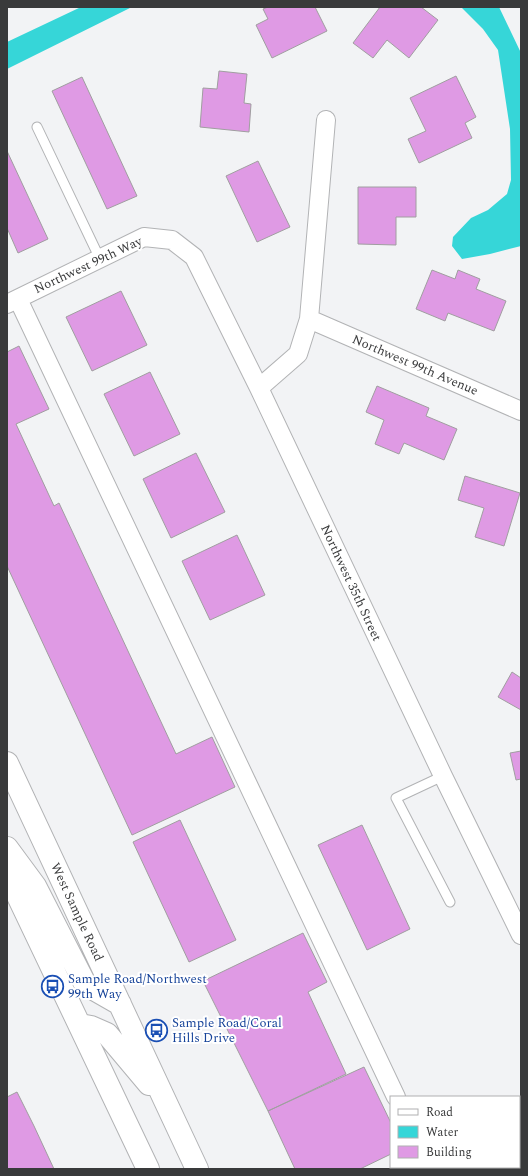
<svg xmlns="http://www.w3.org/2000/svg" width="528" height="1176" viewBox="0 0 528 1176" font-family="Spectral,serif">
	<rect width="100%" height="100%" fill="#f2f3f5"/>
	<path fill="#36d6d8" d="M 81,7 L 132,7 L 7,69 L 7,42 Z
		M 461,7 L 499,7 L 521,53 L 521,246 L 490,254 L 462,259 L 452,246 L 453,237 L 471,218 L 488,210 L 507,194 L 511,180 L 510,129 L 498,50 L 483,29 Z"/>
	<path fill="#df9ae4" stroke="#a09ea0" d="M 268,7 L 315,7 L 327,31 L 272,58 L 256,25 L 268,19 L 263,9 Z
		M 380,7 L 421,7 L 438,20 L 409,58 L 387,40 L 373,58 L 353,43 Z
		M 219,71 L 247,74 L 244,103 L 251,104 L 249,132 L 200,127 L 203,88 L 217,89 Z
		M 456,76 L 476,117 L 465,123 L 472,138 L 419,163 L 408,139 L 426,131 L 410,98 Z
		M 82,77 L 137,196 L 107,209 L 52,91 Z
		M 7,151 L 48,239 L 18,253 L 7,228 Z
		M 258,161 L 290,227 L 257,242 L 226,176 Z
		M 358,187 L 416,187 L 416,217 L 396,217 L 396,245 L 358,244 Z
		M 432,270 L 455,279 L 458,270 L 480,279 L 476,289 L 506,301 L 494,331 L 448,313 L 445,321 L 416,309 Z
		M 121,291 L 147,345 L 92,371 L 66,317 Z
		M 19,346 L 49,409 L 16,424 L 54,506 L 59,503 L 176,754 L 212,737 L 235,787 L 132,835 L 7,566 L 7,352 Z
		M 150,372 L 180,434 L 134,456 L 104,394 Z
		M 377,386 L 429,408 L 426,416 L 457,429 L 444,460 L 404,443 L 399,454 L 375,444 L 384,420 L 366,412 Z
		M 196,453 L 225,512 L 171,538 L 143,479 Z
		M 465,476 L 520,493 L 504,546 L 475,537 L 484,508 L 458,500 Z
		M 237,535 L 265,595 L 210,620 L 182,561 Z
		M 512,672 L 521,678 L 521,710 L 498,697 Z
		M 521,751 L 521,779 L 516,780 L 510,753 Z
		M 180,820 L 236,940 L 189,962 L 133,842 Z
		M 362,825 L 410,929 L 367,950 L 318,845 Z
		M 303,933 L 327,982 L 308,992 L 346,1074 L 268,1111 L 203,981 Z
		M 364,1067 L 391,1123 L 391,1154 L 360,1169 L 295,1169 L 268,1111 Z
		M 17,1092 L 34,1126 L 54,1169 L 7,1169 L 7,1097 Z
		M 519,1105 L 521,1105 L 521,1139 L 519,1140 Z
		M 486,1167 L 507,1167 L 508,1169 L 482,1169 Z"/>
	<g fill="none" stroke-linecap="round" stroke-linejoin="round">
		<defs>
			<path id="service" d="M 37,127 L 100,259
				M 443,776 L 396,798 L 450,902"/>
			<path id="minor" d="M 18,299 L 396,1097
				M 7,304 L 144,237 L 172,240 L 194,257 L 259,388 L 443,776 L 521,935
				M 309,319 L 521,411
				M 259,388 L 298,354 L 309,319 L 326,120
				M 430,1167 L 431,1169"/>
			<path id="primary" d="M 7,763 L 197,1169
				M 7,848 L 35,886 L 85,984 L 120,1004
				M 7,873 L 148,1169
				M 80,1025 L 91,1027 L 107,1034 L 149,1084"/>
		</defs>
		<use href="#service" stroke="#b2b3b5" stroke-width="11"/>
		<use href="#minor" stroke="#b2b3b5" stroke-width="20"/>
		<use href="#primary" stroke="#b2b3b5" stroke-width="24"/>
		<use href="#service" stroke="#fff" stroke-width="9"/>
		<use href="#minor" stroke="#fff" stroke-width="18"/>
		<use href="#primary" stroke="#fff" stroke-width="22"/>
	</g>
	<defs>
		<symbol id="bus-ring" viewBox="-11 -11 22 22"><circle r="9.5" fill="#fff" stroke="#1a4fb4" stroke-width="1.5"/><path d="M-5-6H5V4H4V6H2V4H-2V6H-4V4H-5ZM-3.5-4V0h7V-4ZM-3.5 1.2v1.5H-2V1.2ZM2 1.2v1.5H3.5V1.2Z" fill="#1a4fb4"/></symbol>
	</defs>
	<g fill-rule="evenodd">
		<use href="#bus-ring" x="40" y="974" width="25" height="25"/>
		<use href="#bus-ring" x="144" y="1018" width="25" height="25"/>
	</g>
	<g text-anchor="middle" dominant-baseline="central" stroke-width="4" stroke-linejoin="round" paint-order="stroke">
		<g font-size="13" fill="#393a3b" stroke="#fff">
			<text transform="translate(88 265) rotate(-25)">Northwest 99th Way</text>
			<text transform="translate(415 365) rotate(23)">Northwest 99th Avenue</text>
			<text transform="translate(351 583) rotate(65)">Northwest 35th Street</text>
			<text transform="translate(77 912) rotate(65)">West Sample Road</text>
		</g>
		<g font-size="13" fill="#164399" stroke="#fff" text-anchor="start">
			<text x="68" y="979">Sample Road/Northwest<tspan x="68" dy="15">99th Way</tspan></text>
			<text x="172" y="1023">Sample Road/Coral<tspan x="172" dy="15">Hills Drive</tspan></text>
		</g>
	</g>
	<rect width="528" height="1176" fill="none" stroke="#393a3b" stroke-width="16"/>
	<rect x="390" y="1096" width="130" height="72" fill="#ffffff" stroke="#b0b0b1"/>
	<rect x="398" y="1109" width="20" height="6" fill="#ffffff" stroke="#b0b0b1"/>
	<text x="426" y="1116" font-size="12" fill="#393a3b">Road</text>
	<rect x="398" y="1126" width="20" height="12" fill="#36d6d8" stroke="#b0b0b1"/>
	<text x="426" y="1136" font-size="12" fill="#393a3b">Water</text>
	<rect x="398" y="1146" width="20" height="12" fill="#df9ae4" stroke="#b0b0b1"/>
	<text x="426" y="1156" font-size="12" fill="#393a3b">Building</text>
</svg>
